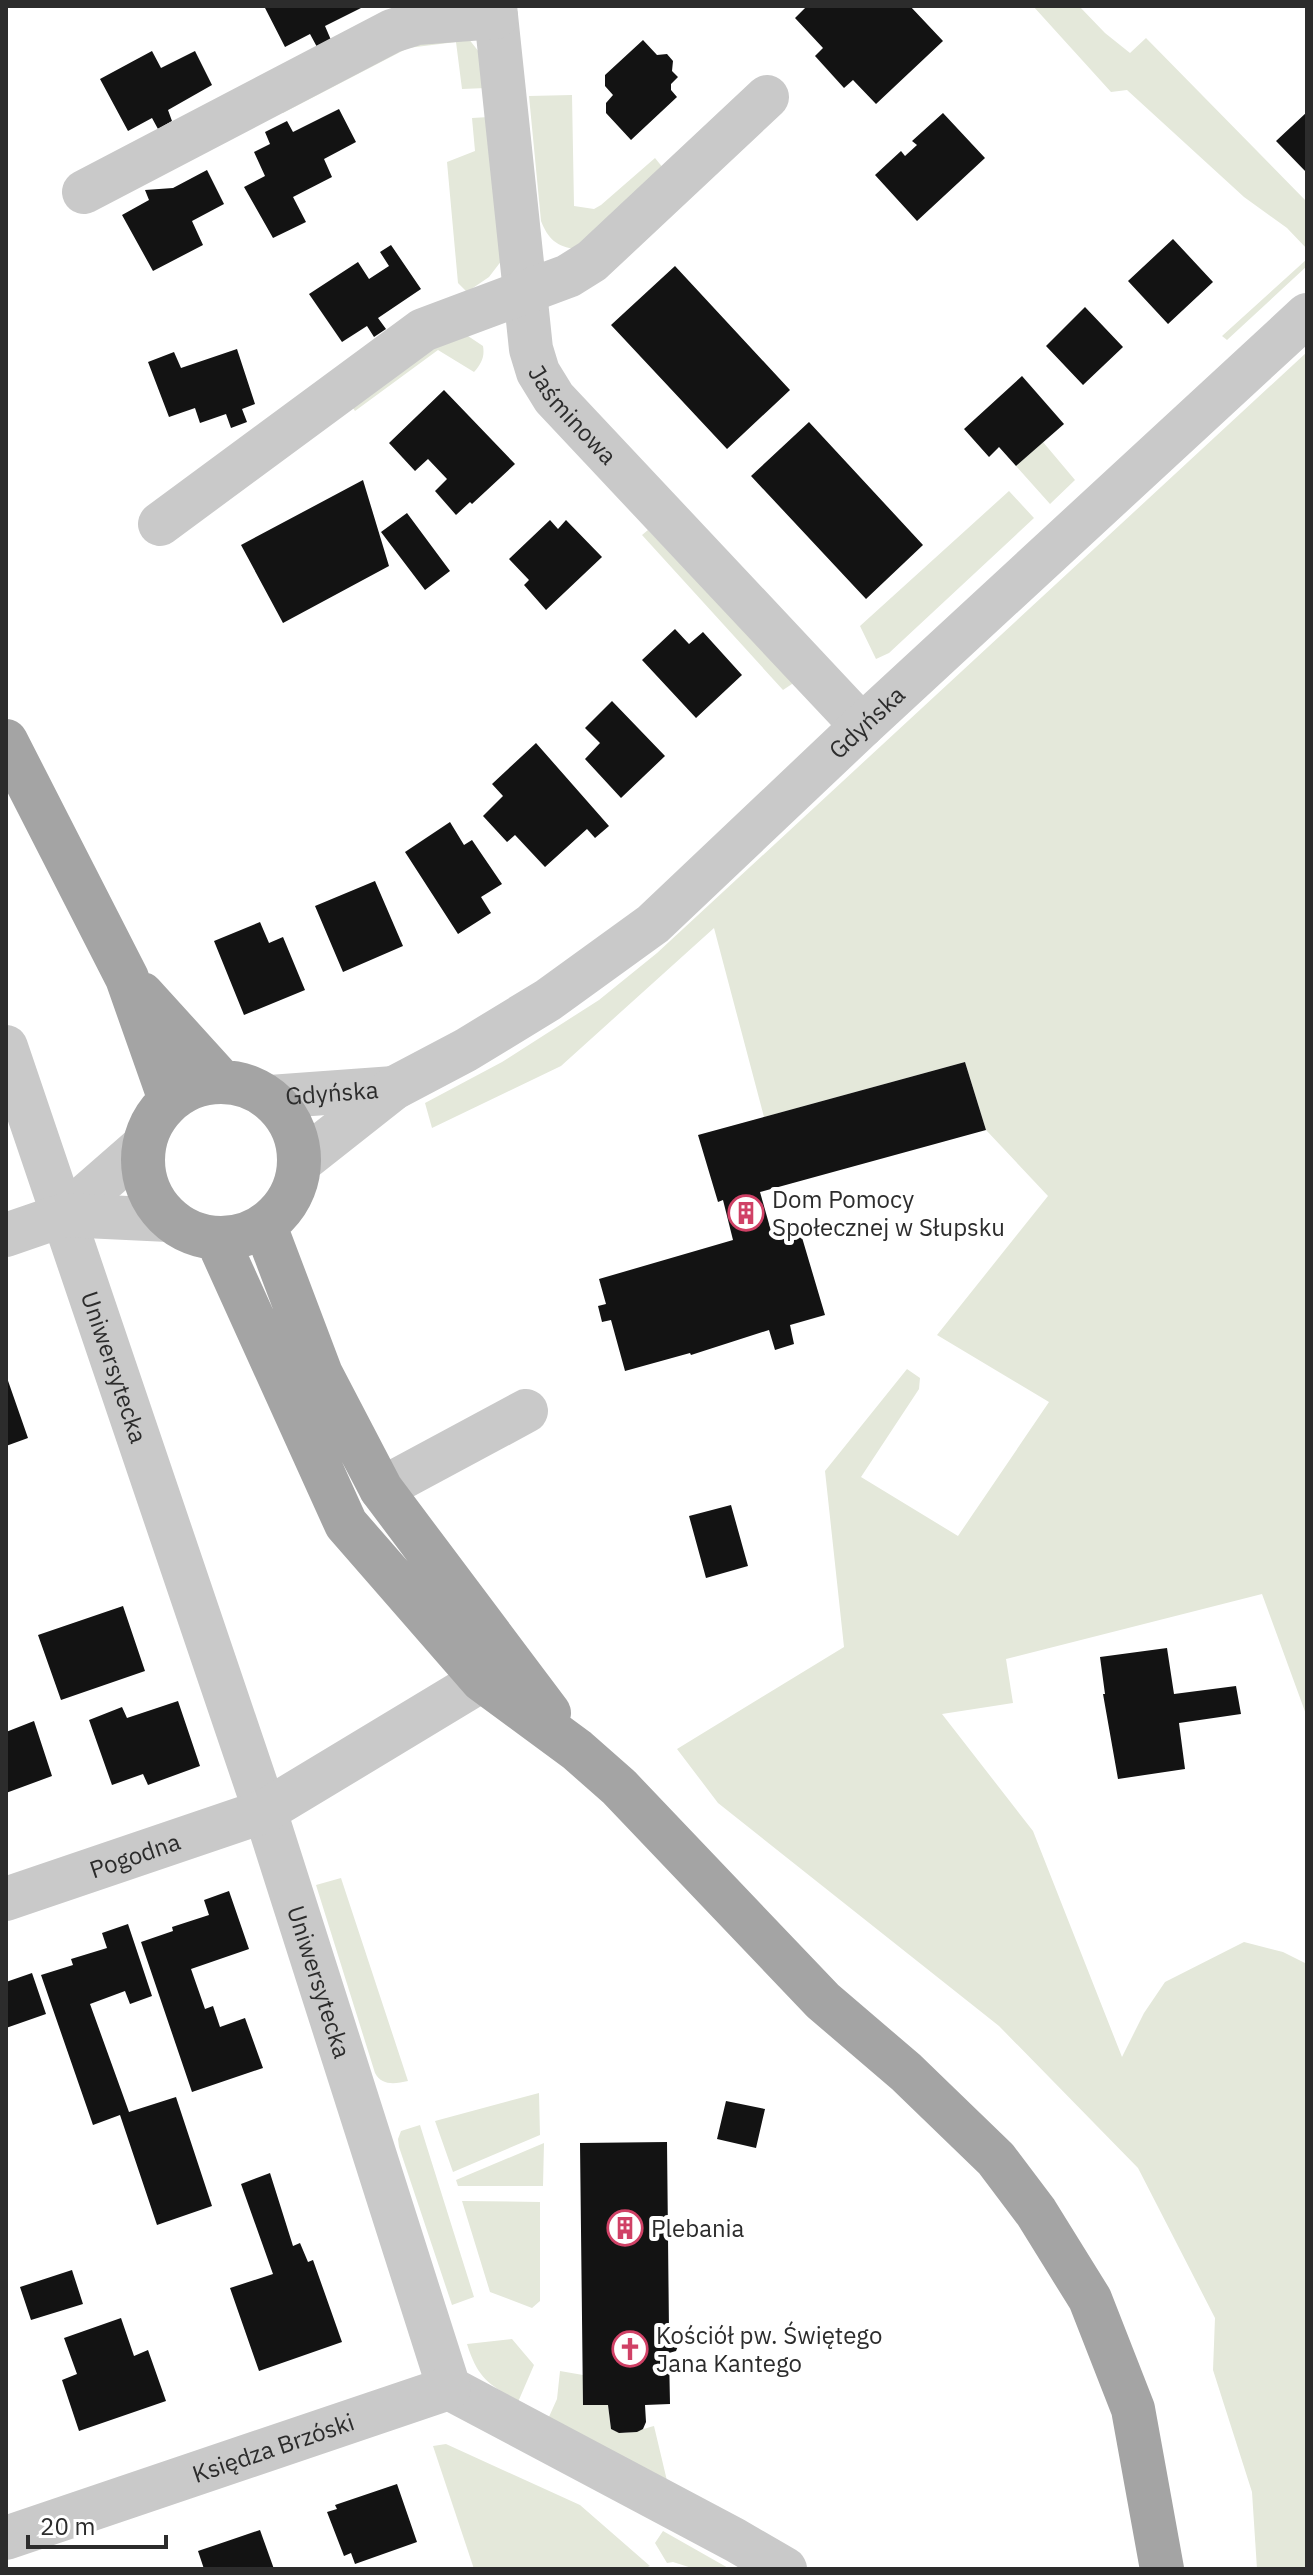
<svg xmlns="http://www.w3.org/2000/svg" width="1313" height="2575" viewBox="0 0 1313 2575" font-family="'IBM Plex Sans',sans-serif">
	<rect width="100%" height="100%" fill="#fff"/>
	<path fill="#e4e8da" d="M 1033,6 L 1079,6 L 1105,33 L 1130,53 L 1146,38 L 1307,202 L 1307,249 L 1287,228 L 1244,197 L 1127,90 L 1111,92 Z
		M 468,38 L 483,57 L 486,88 L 462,89 L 456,42 L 408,48 L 283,113 L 281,109 L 406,42 Z
		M 572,95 L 574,206 L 594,209 L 601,205 L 655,158 L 668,174 L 576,249 C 557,247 548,239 541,221 L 529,96 Z
		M 489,117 L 502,260 L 489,277 L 467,292 L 458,283 L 447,162 L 475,151 L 472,118 Z
		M 1307,259 L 1307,266 L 1227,340 L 1222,336 Z
		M 462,332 L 483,346 C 485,357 481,364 474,372 L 438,350 L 355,411 L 350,404 L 437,337 Z
		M 1307,352 L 1307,1717 L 1262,1594 L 1006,1659 L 1013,1703 L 942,1714 L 1033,1831 L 1122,2057 L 1144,2013 L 1165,1982 L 1244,1942 L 1283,1952 L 1307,1964 L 1307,2569 L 1257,2569 L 1252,2492 L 1213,2370 L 1215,2318 L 1138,2168 L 999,2026 L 718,1803 L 677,1749 L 844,1647 L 825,1471 L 907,1369 L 920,1378 L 919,1389 L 861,1477 L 958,1536 L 1049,1402 L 937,1335 L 1048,1196 L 986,1130 L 965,1062 L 764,1117 L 714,928 L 561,1066 L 432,1128 L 425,1103 L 502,1062 L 599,1000 L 657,953 Z
		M 1043,442 L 1075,480 L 1050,504 L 1016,466 Z
		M 1009,491 L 1034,518 L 889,653 L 876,659 L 860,626 Z
		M 648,530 L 795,682 L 783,690 L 642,535 Z
		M 341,1878 L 408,2081 C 395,2084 382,2086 375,2073 L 316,1885 Z
		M 539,2093 L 540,2135 L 453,2172 L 435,2121 Z
		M 420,2125 L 474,2297 L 452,2305 L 399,2147 L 398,2139 L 401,2131 Z
		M 544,2143 L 543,2186 L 458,2186 L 456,2180 Z
		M 462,2201 L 540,2202 L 540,2301 L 532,2308 L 490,2292 Z
		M 512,2339 L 534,2365 L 518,2402 C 488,2383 478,2379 467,2344 Z
		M 560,2371 L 583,2375 L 583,2405 L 608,2405 L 611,2429 C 626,2437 638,2430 654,2426 L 668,2485 L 548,2419 L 557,2399 Z
		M 446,2444 L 580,2505 L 650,2566 L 643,2569 L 474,2569 L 433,2446 Z
		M 663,2531 L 730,2569 L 695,2569 L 673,2562 L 667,2563 L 655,2543 Z"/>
	<path fill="#131313" d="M 264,6 L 365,6 L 325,26 L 331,40 L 317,47 L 310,34 L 285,47 Z
		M 807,6 L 910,6 L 943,41 L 876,104 L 853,80 L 844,88 L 815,56 L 823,48 L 795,18 Z
		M 643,40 L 657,55 L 667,54 L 673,61 L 672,71 L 678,77 L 671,84 L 671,90 L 677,97 L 631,140 L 606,113 L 606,103 L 613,95 L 605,86 L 605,75 Z
		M 152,51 L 161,68 L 195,51 L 212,85 L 168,110 L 172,121 L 158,129 L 152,118 L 128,131 L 100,79 Z
		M 339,109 L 356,142 L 324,159 L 332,177 L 293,197 L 306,222 L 273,238 L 244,187 L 265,176 L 254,152 L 270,144 L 265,132 L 287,121 L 293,132 Z
		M 1307,112 L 1307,173 L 1276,141 Z
		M 943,113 L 985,158 L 917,221 L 875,175 L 901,151 L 905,156 L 917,145 L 912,141 Z
		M 207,170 L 224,204 L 192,221 L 203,245 L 153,271 L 122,215 L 149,200 L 145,190 L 173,188 Z
		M 1173,239 L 1213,282 L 1168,324 L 1128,281 Z
		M 391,245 L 421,289 L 378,318 L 386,329 L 374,337 L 367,326 L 342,342 L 309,294 L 358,262 L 369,279 L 389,266 L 380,252 Z
		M 675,266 L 790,390 L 727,449 L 611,325 Z
		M 1085,307 L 1123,347 L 1083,385 L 1046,346 Z
		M 237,349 L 255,404 L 242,409 L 247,422 L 231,428 L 226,414 L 200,423 L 195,408 L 169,417 L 148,362 L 174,352 L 181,368 Z
		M 1022,376 L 1064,424 L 1016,466 L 999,447 L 989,457 L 964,429 Z
		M 444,390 L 515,464 L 472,504 L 470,502 L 456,515 L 435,491 L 447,479 L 428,459 L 415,471 L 389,443 Z
		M 809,422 L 923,545 L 866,599 L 751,476 Z
		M 363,480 L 389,566 L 283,623 L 241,545 Z
		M 407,513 L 450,571 L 425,590 L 381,532 Z
		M 550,520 L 558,529 L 566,520 L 602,557 L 546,610 L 524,585 L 529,580 L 509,559 Z
		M 675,629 L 689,644 L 703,632 L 742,675 L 696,718 L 642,660 Z
		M 612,701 L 665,756 L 621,798 L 585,759 L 600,743 L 585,728 Z
		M 536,743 L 609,826 L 595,838 L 587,829 L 545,867 L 515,835 L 507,842 L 483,816 L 503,796 L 492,784 Z
		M 450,822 L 464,845 L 472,840 L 502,884 L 481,897 L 491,913 L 458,934 L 405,852 Z
		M 375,881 L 403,946 L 343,972 L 315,906 Z
		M 260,922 L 269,943 L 283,937 L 305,990 L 244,1015 L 214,941 Z
		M 965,1062 L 986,1130 L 760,1192 L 771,1231 L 798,1224 L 825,1315 L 790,1325 L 794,1344 L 775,1350 L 769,1330 L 691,1355 L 690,1353 L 625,1371 L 611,1320 L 602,1322 L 598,1306 L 606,1304 L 599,1279 L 733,1240 L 723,1200 L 718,1202 L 698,1135 Z
		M 6,1375 L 28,1438 L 6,1446 Z
		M 731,1505 L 748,1566 L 706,1578 L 689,1516 Z
		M 123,1606 L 145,1671 L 61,1700 L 38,1635 Z
		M 1167,1648 L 1174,1694 L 1236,1686 L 1241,1714 L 1179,1723 L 1185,1769 L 1118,1779 L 1103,1694 L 1105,1694 L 1100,1657 Z
		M 178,1701 L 200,1766 L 148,1785 L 143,1774 L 112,1785 L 89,1720 L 122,1707 L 127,1718 Z
		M 34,1721 L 52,1776 L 6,1793 L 6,1732 Z
		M 229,1891 L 249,1949 L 191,1969 L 205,2009 L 213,2006 L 220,2027 L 245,2018 L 263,2068 L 192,2092 L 141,1942 L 173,1931 L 172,1927 L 209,1915 L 204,1900 Z
		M 128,1924 L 152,1996 L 130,2004 L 125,1991 L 90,2004 L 129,2112 L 176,2097 L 212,2206 L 157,2225 L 120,2115 L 93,2125 L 41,1975 L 73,1965 L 71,1959 L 107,1948 L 102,1933 Z
		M 32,1973 L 46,2014 L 6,2028 L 6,1982 Z
		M 726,2101 L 765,2109 L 756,2148 L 717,2139 Z
		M 667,2142 L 669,2331 L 676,2334 L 680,2341 L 676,2351 L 669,2353 L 670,2404 L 645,2405 L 646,2422 L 643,2429 L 637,2432 L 619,2433 L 611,2429 L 608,2405 L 583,2405 L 580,2143 Z
		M 270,2173 L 293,2246 L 300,2243 L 308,2262 L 313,2260 L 342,2342 L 259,2371 L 230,2288 L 273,2274 L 241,2184 Z
		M 72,2270 L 83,2304 L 31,2320 L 20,2287 Z
		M 121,2318 L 134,2356 L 148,2350 L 166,2401 L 79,2431 L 62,2380 L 77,2374 L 64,2338 Z
		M 397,2484 L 417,2542 L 355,2564 L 351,2553 L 344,2556 L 327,2512 L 337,2509 L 335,2505 Z
		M 260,2530 L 274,2569 L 204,2569 L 198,2551 Z"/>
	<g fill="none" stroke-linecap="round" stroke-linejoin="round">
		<g stroke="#c9c9c9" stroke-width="44">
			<path id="s1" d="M 495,6 L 531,349 L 538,372 L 554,398 L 862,726"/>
			<path d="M 84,192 L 392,31 L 417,23 L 496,17"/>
			<path d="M 160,524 L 423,330 L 568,276 L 592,261 L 767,97"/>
			<path id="s2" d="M 6,1047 L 265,1811 L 449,2388 L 735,2540 L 785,2569"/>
			<path id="s3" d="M 270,1097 L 394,1088"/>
			<path id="s4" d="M 299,1163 L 394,1088 L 466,1050 L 548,1000 L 653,924 L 862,726 L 1307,315"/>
			<path d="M 64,1215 L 143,1146"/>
			<path d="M 6,1235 L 64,1215 L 169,1220"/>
			<path d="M 381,1489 L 526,1411"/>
			<path id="s5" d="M 6,1899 L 265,1811 L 482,1680"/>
			<path id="s6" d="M 6,2538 L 449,2388"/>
		</g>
		<path stroke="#a4a4a4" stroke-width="44" d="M 6,741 L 127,978 L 170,1100
			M 142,994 L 221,1081
			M143 1160a78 78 0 1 1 156 0a78 78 0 1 1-156 0Z
			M 265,1226 L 321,1374 L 381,1489 L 549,1713
			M 217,1239 L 346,1524 L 482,1680 L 577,1750 L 619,1787 L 823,2001 L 906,2072 L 996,2159 L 1036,2212 L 1090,2299 L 1133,2409 L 1162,2569"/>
	</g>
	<defs>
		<symbol id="building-ring" viewBox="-11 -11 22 22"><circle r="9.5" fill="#fff" stroke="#d04166" stroke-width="1.5"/><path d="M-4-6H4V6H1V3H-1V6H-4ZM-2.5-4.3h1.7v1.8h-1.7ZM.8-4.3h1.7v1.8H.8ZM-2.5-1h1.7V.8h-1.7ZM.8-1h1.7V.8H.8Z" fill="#d04166"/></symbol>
		<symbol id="church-ring" viewBox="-11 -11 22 22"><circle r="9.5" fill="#fff" stroke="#d04166" stroke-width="1.5"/><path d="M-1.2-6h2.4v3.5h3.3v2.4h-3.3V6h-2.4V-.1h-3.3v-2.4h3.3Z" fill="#d04166"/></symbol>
	</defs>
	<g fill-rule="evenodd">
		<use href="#building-ring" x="726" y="1193" width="40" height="40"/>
		<use href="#building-ring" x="605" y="2208" width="40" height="40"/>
		<use href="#church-ring" x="610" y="2329" width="40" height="40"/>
	</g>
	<g text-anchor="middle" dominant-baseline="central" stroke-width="8" stroke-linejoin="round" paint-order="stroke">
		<g font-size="24" fill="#2c2c2c" stroke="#fff">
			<text stroke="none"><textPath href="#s1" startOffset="424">Jaśminowa</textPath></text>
			<text stroke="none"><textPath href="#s4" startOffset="722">Gdyńska</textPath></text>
			<text stroke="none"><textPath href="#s3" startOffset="62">Gdyńska</textPath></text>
			<text stroke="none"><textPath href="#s2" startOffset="338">Uniwersytecka</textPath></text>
			<text stroke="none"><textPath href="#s5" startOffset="136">Pogodna</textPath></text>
			<text stroke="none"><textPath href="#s2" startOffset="986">Uniwersytecka</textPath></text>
			<text stroke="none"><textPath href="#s6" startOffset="282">Księdza Brzóski</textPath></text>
		</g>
		<g font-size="24" fill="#2c2c2c" stroke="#fff" text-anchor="start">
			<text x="772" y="1199">Dom Pomocy<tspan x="772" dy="28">Społecznej w Słupsku</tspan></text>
			<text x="651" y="2228">Plebania</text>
			<text x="656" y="2335">Kościół pw. Świętego<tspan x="656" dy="28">Jana Kantego</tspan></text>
		</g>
	</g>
	<rect width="1313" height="2575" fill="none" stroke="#2c2c2c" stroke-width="16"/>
	<path d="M28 2535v12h138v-12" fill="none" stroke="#2c2c2c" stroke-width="4"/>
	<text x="40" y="2535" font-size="24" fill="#2c2c2c" stroke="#ffffff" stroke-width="6" paint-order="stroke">20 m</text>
</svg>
